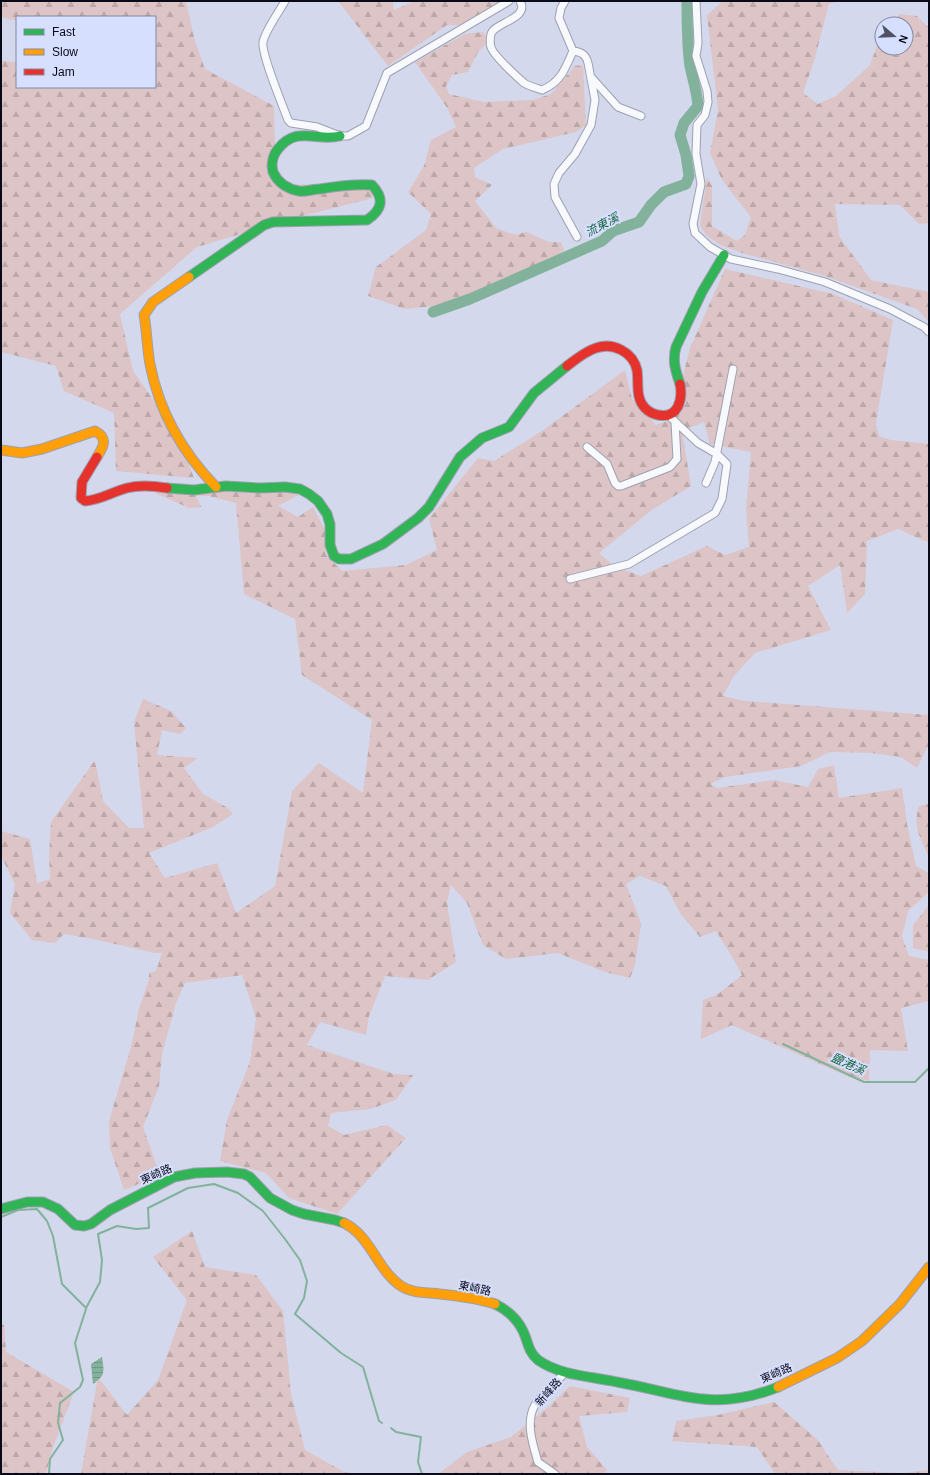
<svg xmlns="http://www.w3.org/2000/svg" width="930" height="1475" viewBox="0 0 930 1475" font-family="Helvetica,'Noto Sans TC',sans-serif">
	<defs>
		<pattern id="forest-firs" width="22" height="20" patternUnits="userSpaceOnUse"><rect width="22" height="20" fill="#ddc4c6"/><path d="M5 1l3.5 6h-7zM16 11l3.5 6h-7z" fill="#bca7a9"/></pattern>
		<pattern id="water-rules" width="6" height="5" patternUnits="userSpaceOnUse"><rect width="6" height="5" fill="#82b29b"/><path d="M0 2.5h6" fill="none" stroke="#6f9885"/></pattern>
	</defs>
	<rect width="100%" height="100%" fill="#d3d8ed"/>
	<path fill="url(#forest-firs)" fill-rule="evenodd" d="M 1,1 L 186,1 L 194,38 L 205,69 L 274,106 L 275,150 L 280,185 L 370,183 L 373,198 L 302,216 L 197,247 L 120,314 L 133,371 L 178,435 L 194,478 L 116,471 L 114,413 L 64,391 L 56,366 L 1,352 L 1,61 L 17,62 L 17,87 L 155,87 L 155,17 L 17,17 L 17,21 L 1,17 Z
		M 338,1 L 393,1 L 394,10 L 415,1 L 504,1 L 476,25 L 447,25 L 388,66 Z
		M 723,1 L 839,1 L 829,4 L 814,61 L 803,93 L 818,104 L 836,96 L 870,65 L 878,43 L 882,38 L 882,48 L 906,48 L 906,24 L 893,24 L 900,14 L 917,16 L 929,28 L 929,223 L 919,224 L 900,205 L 835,204 L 839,236 L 871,280 L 929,292 L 929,322 L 917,309 L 825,276 L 742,253 L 720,245 L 706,235 L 700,225 L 707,177 L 712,186 L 712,226 L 737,241 L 745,235 L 751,217 L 722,180 L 710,153 L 718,110 L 707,15 Z
		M 483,32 L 489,41 L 478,52 L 468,72 L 452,75 L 446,86 L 449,94 L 483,102 L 533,100 L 551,94 L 575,66 L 583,65 L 586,125 L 576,132 L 503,149 L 474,168 L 475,177 L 492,185 L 475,201 L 496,228 L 515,235 L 526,232 L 549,242 L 561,242 L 564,251 L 476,302 L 405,309 L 368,296 L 376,267 L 426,230 L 431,214 L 408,192 L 424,166 L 431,140 L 456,127 L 446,106 L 415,62 L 465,34 Z
		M 725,269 L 833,294 L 893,320 L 876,423 L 879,436 L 891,440 L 929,444 L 929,543 L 898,529 L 867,541 L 865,594 L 847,613 L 840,565 L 808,586 L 831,630 L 755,653 L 733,677 L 723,696 L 745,701 L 929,715 L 929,744 L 917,768 L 901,757 L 872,753 L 830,752 L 801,766 L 725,777 L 710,784 L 717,788 L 774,780 L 808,787 L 818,769 L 834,765 L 839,798 L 902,788 L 907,824 L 916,866 L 929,873 L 929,892 L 908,911 L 902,936 L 909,956 L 929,960 L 929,1001 L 901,1008 L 908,1051 L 870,1050 L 869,1081 L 849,1077 L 732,1025 L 701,1039 L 703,1000 L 718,994 L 742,975 L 731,955 L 716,931 L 700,937 L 680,913 L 666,886 L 640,876 L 626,884 L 641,923 L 635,965 L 630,978 L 605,972 L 558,953 L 506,959 L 483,945 L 467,903 L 451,885 L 447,902 L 456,962 L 428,980 L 385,976 L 369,1016 L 366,1035 L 320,1022 L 307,1045 L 394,1074 L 413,1075 L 396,1100 L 370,1109 L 331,1113 L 328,1126 L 344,1135 L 387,1125 L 406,1138 L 337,1214 L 289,1198 L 266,1173 L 220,1161 L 227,1120 L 250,1062 L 256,1018 L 242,975 L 185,983 L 176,1003 L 162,1054 L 159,1086 L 143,1127 L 160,1175 L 124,1190 L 110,1148 L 109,1121 L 131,1047 L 139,1009 L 149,979 L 149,973 L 156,971 L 162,953 L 155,953 L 93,939 L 64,934 L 55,943 L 32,940 L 10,913 L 15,884 L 1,856 L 1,831 L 30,839 L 37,883 L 50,879 L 49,855 L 51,822 L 95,760 L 103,801 L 129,828 L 144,828 L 134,722 L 143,699 L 171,711 L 186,728 L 180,734 L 162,730 L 157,755 L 198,758 L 184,768 L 203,794 L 228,808 L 233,814 L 213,827 L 149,853 L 165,878 L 217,863 L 236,913 L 275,886 L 292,791 L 319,763 L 363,793 L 372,720 L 302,675 L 295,619 L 244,594 L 236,503 L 209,496 L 196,496 L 201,507 L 189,508 L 155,493 L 149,489 C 166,490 182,492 199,492 C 221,492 283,486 299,495 L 278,506 L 298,517 L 313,507 L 325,530 L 326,555 L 342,571 L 406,565 L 437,550 L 429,519 L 478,458 L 494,461 L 542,431 L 625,370 L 632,399 L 656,425 L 672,419 L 686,404 L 683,376 L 690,348 ZM 704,422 L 710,444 L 751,452 L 746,509 L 749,547 L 725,555 L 707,546 L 641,576 L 614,566 L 599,553 L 653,509 L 691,486 L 682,431 Z
		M 929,804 L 929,858 C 921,838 912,827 919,806 Z
		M 929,905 L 929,952 L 913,948 L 913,925 Z
		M 192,1231 L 205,1267 L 256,1275 L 283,1311 L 291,1394 L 305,1450 L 344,1472 L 360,1474 L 81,1474 L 98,1377 L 127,1415 L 158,1380 L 187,1300 L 153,1257 Z
		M 1,1323 L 4,1325 L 6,1352 L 74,1392 L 53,1447 L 46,1474 L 1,1474 Z
		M 570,1386 L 630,1398 L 627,1412 L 579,1416 L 587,1447 L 607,1470 L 604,1474 L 438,1474 L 467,1452 L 511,1437 L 548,1407 Z
		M 774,1402 L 817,1439 L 838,1470 L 902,1473 L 929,1470 L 929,1474 L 775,1474 L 757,1447 L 672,1441 L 676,1421 L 718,1415 Z"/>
	<path fill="url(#water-rules)" d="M 102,1357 C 104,1372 106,1375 93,1384 L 91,1364 Z"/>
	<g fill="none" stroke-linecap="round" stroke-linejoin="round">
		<path stroke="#82b29b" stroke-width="2" d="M 783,1044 L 864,1082 L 915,1082 L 929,1068
			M 1,1217 L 18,1210 L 37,1209 L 47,1221 L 53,1236 L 62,1284 L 86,1308 L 100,1282 L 102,1260 L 98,1234 L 117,1226 L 136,1229 L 149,1228 L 148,1208 L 188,1188 L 214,1184 L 238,1193 L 263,1211 L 285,1239 L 300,1260 L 307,1281 L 304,1298 L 295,1314 L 341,1353 L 363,1367 L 379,1421 L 382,1423
			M 391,1428 L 396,1432 L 421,1437 L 418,1462 L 422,1474
			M 49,1474 L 50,1459 L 63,1440 L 58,1423 L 60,1403 L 80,1387 L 83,1380 L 75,1343 L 86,1309"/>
		<path stroke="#82b29b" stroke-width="11" d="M 433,312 L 470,299 L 602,241 L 613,231 L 639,222 L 651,205 L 664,192 L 686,184 L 689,176 L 686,155 L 680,135 L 684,123 L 698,106 C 697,92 693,80 690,66 C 687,45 687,23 687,1"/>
		<defs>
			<path id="street" d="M 285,1 C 279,12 265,31 263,42 C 261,54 283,106 288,120 L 291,123 L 317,127 L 340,136 L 348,136 L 366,126 L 387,73 L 509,1
				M 520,1 C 530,19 495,22 491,34 C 490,37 490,45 491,47 C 493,55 517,77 524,83 C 529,86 536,88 542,90 C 561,82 565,69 573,51 C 582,52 586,55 588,63 L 595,100 L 591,125 L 575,154 L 559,173 L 554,184 L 555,197 L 577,237
				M 565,1 L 561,8 L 559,18 L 573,51
				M 696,1 L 698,43 L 696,56 L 707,91 L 708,102 L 705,115 L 697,125 L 696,154 L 701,184 L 693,224 L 695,233 L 710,247 L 731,259 L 778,269 L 825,282 L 890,309 L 924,327 L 929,332
				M 591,77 L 618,107 L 641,116
				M 587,447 L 607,464 L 615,483 L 618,486 L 621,486 L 670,467 L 677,459 L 675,422
				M 706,483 L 715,462 L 733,369
				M 570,579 L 629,564 L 715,513 L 722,499 L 727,464 L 717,454 L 698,443 L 667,414
				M 555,1474 L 538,1462 C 533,1445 525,1422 535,1405 C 541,1394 556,1382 565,1373"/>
			<path id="fast" d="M 189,277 L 264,225 L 273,222 L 367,220 C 382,210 385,199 372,185 C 355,184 338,186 320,189 C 314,189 306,192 299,191 C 288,189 278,183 273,172 C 271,164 273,155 278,149 C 297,125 316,142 340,136
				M 680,384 C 676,372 672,361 676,347 L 702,292 L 724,255
				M 167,488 L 194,490 L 226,486 L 260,488 L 285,487 L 300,489 L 309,494 L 318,501 L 327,514 L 330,524 L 330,545 L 334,556 L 339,559 L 351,559 L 383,544 L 418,518 L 429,507 L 460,457 L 482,438 L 509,427 L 534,393 L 567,366
				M 1,1209 L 27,1202 L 43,1202 L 58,1209 L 75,1225 L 84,1226 L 91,1224 L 110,1210 L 174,1177 L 195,1173 L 227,1172 L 244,1174 L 250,1177 L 270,1198 L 292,1210 L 304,1214 L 335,1220 L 344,1223
				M 495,1304 C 507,1310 517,1318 523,1331 C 528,1341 528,1352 538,1360 C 561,1376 590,1376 617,1382 C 679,1393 714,1413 778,1387"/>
			<path id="slow" d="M 189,277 L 153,302 L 144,315 C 147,331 147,348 150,364 C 159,411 183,453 216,487
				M 1,450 L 22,453 L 42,449 L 95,431 C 108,438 104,446 97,457
				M 344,1223 C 371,1236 377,1270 401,1286 C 413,1294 428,1292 440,1294 C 459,1296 477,1298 495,1304
				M 778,1387 L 837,1358 L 862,1341 L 900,1304 L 929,1267"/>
			<path id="jam" d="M 567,366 C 576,359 586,351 596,348 C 613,342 633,352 637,370 C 639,382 635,398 645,408 C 649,412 653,414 658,415 C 678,419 683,400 680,384
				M 97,457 L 82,482 L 81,498 L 85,501 C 100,500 112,492 127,488 C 139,485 154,486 167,488"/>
		</defs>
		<use href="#street" stroke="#9da0b0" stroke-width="9"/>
		<use href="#fast" stroke="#9da0b0" stroke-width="11"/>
		<use href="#slow" stroke="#9da0b0" stroke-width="11"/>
		<use href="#jam" stroke="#9da0b0" stroke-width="11"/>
		<use href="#street" stroke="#f8f9fc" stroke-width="7"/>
		<use href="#fast" stroke="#30b455" stroke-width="9"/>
		<use href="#slow" stroke="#ff9f0a" stroke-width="9"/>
		<use href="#jam" stroke="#e5322d" stroke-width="9"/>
	</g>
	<g text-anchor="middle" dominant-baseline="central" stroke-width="4" stroke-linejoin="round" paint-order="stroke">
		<g font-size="11" fill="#080a17" stroke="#d7dfff">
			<text transform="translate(156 1174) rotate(-24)">東崎路</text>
			<text transform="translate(475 1288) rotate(12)">東崎路</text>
			<text transform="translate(776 1373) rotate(-24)">東崎路</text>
			<text transform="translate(548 1392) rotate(-49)">新峰路</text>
		</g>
		<g font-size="12" font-style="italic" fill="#18633b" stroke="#d7dfff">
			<text transform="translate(602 225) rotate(-28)">流東溪</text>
			<text transform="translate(848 1064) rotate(24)">鹽港溪</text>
		</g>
	</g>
	<rect width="930" height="1475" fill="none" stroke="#080a17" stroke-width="4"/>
	<rect x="16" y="16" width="140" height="72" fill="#d7dfff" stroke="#848aa2"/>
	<rect x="24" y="29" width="20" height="6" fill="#30b455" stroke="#848aa2"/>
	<text x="52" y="36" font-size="12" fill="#080a17">Fast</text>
	<rect x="24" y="49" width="20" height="6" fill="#ff9f0a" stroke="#848aa2"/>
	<text x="52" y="56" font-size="12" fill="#080a17">Slow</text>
	<rect x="24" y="69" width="20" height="6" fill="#e5322d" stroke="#848aa2"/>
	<text x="52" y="76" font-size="12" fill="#080a17">Jam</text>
	<g transform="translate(894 36) rotate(109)"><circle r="19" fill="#d7dfff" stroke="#848aa2"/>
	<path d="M0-3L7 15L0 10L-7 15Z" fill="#4f5262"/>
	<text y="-6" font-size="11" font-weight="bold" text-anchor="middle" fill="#080a17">N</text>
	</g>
</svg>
